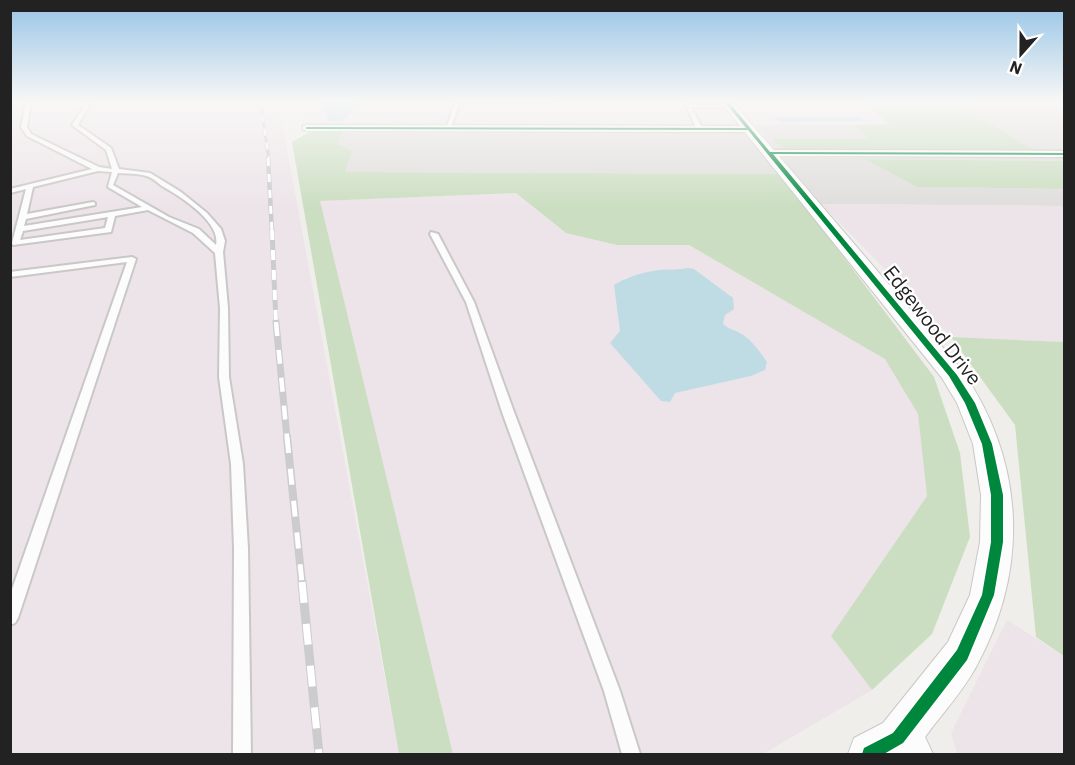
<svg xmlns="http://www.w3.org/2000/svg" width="1075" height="765" viewBox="0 0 1075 765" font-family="'IBM Plex Sans',sans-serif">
	<rect width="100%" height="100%" fill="#f0eeeb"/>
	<path fill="#dfdedc" d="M 953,101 L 1064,101 L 1064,161 L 866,159 L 917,187 L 1064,189 L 1064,206 L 821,204 L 755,125 L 854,125 L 870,139 L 1033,150 Z
		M 743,127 L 781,174 L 344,172 L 337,143 L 345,129 Z"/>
	<path fill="#ede4e9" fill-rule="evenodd" d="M 14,101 L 278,101 L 399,754 L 11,754 L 10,107 Z
		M 300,101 L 722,101 L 743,127 L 302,129 Z
		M 734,101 L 861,101 L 891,125 L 755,125 Z
		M 516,193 L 566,233 L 617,245 L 689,245 L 886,359 L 918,414 L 927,496 L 831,636 L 872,690 L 763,754 L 453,754 L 319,201 ZM 688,268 L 725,315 L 723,324 L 730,331 L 741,333 L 762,355 L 767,362 L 765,370 L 751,376 L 675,393 L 610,343 L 620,331 L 624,278 L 659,270 L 677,271 Z
		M 821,204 L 1064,206 L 1064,342 L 951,337 Z
		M 1007,620 L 1064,656 L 1064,754 L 957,754 L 951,733 Z"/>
	<path fill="#cbdec1" d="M 861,101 L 953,101 L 1034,150 L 785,149 L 772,139 L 869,139 L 854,125 L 890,124 Z
		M 315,129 L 345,129 L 337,143 L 352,151 L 345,172 L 781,174 L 934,377 L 960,453 L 970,537 L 932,634 L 872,690 L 831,636 L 927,496 L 918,414 L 885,359 L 689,245 L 617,245 L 566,233 L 516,193 L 320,201 L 453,754 L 399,754 L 292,142 Z
		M 865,159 L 1064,161 L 1064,189 L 917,187 Z
		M 951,337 L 1064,342 L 1064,656 L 1036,637 L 1015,425 Z"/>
	<path fill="#bfdbe3" d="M 321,101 L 359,101 C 350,114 346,124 328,120 Z
		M 776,117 L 858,117 L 868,121 L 781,122 L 774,119 Z
		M 688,268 L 694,269 L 733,298 L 734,309 L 725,315 L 723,324 C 730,330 733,329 740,333 C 750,338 761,353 767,362 L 765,370 L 751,376 L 675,393 L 670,402 L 661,401 L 610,343 L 620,331 L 614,285 C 626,277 644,272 659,270 C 670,269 678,270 688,268 Z"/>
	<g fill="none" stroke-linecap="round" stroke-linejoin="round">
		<defs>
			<path id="service" d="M 27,101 L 31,101 L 27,127 L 31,134 L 99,167 L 112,169 L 106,150 L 72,125 L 88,101 L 92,101 L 78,125 L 111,148 L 119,169 L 150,173 L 181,192 L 207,213 L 221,229 L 225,241 L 223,252 L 228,308 L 229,377 L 243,464 L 248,548 L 251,754 L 233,754 L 234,548 L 231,464 L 219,377 L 220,308 L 215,253 L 193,233 L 148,210 L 115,216 L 111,232 L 13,245 L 12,243 L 26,189 L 10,193 L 10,189 L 92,169 L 27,136 L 21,127 ZM 98,171 L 112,172 L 108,187 L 142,207 L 24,226 L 26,219 L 95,205 L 95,203 L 93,202 L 27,214 L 33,187 ZM 118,173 C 127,174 138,173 146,176 C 152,177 158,183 162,186 C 180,196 221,222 216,245 L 199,229 L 169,217 L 113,185 ZM 108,217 L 105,228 L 20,240 L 23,231 Z
				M 456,101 L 554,101 L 552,102 L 460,103 L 451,127 L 446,128 Z
				M 686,105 L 731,105 L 733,106 L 731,107 L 691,107 L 702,128 L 699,130 L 696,128 Z
				M 431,232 L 438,234 L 474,302 L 514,412 L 620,691 L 640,754 L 622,754 L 604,691 L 502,412 L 466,302 L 430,234 Z
				M 132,257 L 136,259 L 18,618 L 15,623 L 10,625 L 10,595 L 127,262 L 10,277 L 10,272 Z"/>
			<path id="minor" d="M 307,125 L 749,126 L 754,129 L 749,132 L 303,130 L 303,126 Z
				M 770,150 L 1064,151 L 1064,157 L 766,155 L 764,153 Z"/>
			<path id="tertiary" d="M 720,101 L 732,101 L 962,370 C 1025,462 1030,568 976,667 C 963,691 942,714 925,737 L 933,754 L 848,754 L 854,738 L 883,723 L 948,642 L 970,595 L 980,542 L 981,495 L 973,444 L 957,403 L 942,378 Z"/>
		</defs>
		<use href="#service" stroke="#c9c8c7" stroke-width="4"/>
		<use href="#minor" stroke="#c9c8c7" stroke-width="3"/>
		<use href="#tertiary" stroke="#c9c8c7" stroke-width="2"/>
		<use href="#service" fill="#fdfcfc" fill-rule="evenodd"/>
		<use href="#minor" fill="#fdfcfc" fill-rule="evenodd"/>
		<use href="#tertiary" fill="#fdfcfc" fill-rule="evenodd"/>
		<defs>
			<path id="rail-far5" d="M 260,101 L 269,159"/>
			<path id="rail-far4" d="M 268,158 L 272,232"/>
			<path id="rail-far3" d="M 272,230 L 276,323"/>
			<path id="rail-far2" d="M 276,322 L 287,438"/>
			<path id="rail-far1" d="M 287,437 L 302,583"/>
			<path id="rail" d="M 302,582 L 319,754"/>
		</defs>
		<use href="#rail-far5" stroke="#ccc" stroke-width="3"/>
		<use href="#rail-far4" stroke="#ccc" stroke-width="4.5"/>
		<use href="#rail-far3" stroke="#ccc" stroke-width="5"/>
		<use href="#rail-far2" stroke="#ccc" stroke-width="7"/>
		<use href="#rail-far1" stroke="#ccc" stroke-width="8"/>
		<use href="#rail" stroke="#ccc" stroke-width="9"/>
		<use href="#rail-far5" stroke="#fff" stroke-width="2" stroke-dasharray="7" stroke-linecap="butt"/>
		<use href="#rail-far4" stroke="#fff" stroke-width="3" stroke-dasharray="8" stroke-linecap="butt"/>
		<use href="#rail-far3" stroke="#fff" stroke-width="4" stroke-dasharray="10" stroke-linecap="butt"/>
		<use href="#rail-far2" stroke="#fff" stroke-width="4.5" stroke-dasharray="14" stroke-linecap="butt"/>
		<use href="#rail-far1" stroke="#fff" stroke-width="5" stroke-dasharray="16" stroke-linecap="butt"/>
		<use href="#rail" stroke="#fff" stroke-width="7" stroke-dasharray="21" stroke-linecap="butt"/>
		<defs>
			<path id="cycleway" d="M 724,101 L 728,101 L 770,152 L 1064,153 L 1064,155 L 773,154 L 957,375 L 975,403 L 992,444 L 1003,495 L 1003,542 L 994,595 L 967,660 L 903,743 L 884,754 L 862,754 L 864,748 L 893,733 L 957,650 L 982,595 L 991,542 L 991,495 L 982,444 L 965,403 L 949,376 L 748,130 L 307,129 L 305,128 L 307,127 L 746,128 Z"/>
		</defs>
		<use href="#cycleway" stroke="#fff" stroke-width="4"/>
		<use href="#cycleway" fill="#00873e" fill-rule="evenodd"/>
	</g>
	<linearGradient id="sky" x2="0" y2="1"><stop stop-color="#97c4e6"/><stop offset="0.49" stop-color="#f8f7f6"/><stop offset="1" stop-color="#f8f7f6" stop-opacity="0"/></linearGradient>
	<rect width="1075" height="208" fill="url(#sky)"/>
	<g text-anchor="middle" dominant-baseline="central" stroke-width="4.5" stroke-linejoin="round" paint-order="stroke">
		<g font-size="20" fill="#222" stroke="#fff">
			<text transform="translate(933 325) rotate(52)">Edgewood Drive</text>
		</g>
	</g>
	<rect width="1075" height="765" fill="none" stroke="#222222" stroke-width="24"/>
	<g transform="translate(1021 54) rotate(201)" stroke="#ffffff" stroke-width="4.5" paint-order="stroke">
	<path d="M0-4.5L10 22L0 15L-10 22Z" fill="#222222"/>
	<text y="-9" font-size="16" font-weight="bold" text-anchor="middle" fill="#222222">N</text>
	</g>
</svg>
